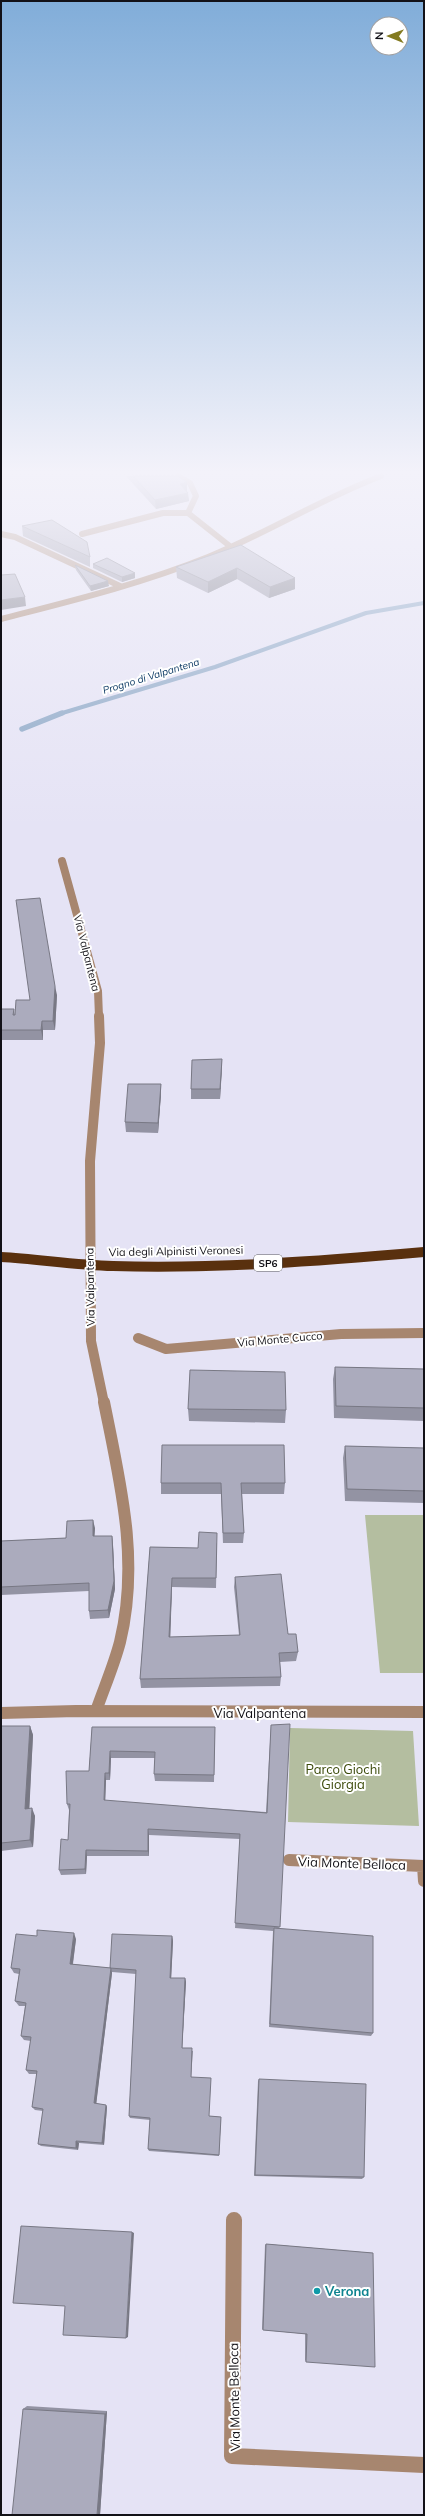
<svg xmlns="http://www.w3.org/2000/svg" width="425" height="2516" viewBox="0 0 425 2516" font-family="Mulish,sans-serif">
	<rect width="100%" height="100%" fill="#e5e3f5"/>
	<path fill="#b4bea0" d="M 365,1515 L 424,1515 L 424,1673 L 380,1673 Z
		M 290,1728 L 413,1731 L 419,1826 L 288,1822 Z"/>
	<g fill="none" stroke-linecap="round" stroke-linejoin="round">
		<path stroke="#86a3c3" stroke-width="4" d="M 59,714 L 215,667 L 366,613 L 424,603"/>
		<path stroke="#86a3c3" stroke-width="5.5" d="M 22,729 L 62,713"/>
		<path stroke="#a7866f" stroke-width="6" d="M 178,476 L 190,483 L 196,496 L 188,513 L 231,547
			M 1,534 L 15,537 L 120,586
			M 82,534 L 163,513 L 188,513
			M 1,619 C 71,601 141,584 208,557 C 267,533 321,499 381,476"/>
		<path stroke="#a7866f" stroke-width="8" d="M 62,861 L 98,991 L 99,1017"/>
		<path stroke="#a7866f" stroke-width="10" d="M 99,1016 L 100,1043 L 90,1161 L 91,1341 L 104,1403
			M 138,1338 L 166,1349 L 341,1334 L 424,1333"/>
		<path stroke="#a7866f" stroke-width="12" d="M 96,1711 C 104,1688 114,1665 120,1642 C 140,1560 120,1482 104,1402
			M 289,1860 L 423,1866 L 424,1881"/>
		<path stroke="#a7866f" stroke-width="16" d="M 234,2220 L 232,2456 L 424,2465"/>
		<path stroke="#a7866f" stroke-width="12" d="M 1,1713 L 76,1711 L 424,1712"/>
		<path stroke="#59300e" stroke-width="10" d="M 1,1257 C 38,1259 75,1265 113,1266 C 217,1269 321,1261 424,1252"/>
	</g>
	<path fill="#9393a3" d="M 126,476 L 178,476 L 187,491 L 189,501 L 156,509 Z
		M 22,526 L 90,557 L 90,567 L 23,536 Z
		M 241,545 L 295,589 L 269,598 L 237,579 L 208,593 L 177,578 L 176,567 Z
		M 93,564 L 135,578 L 122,582 L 93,568 Z
		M 75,565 L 109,586 L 91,591 L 76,570 Z
		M 57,995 L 55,1030 L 43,1030 L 43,1040 L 1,1040 L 1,1009 L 14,1009 L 15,1015 L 30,1000 Z
		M 222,1059 L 220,1099 L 191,1099 L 191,1089 Z
		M 161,1084 L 161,1094 L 158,1133 L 126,1132 L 125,1122 Z
		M 335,1367 L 424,1369 L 424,1421 L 334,1418 L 333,1379 Z
		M 188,1409 L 286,1410 L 285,1423 L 189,1421 Z
		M 345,1446 L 424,1448 L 424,1503 L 345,1501 L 343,1458 Z
		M 161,1483 L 285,1483 L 284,1494 L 242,1494 L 244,1533 L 243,1543 L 223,1543 L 221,1494 L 161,1494 Z
		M 95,1528 L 94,1536 L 112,1536 L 113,1545 L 115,1589 L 109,1618 L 90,1619 L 89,1611 L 89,1591 L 1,1595 L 1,1541 L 66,1538 Z
		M 217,1543 L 216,1588 L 172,1587 L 170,1637 L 239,1635 L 234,1587 L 235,1577 L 288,1634 L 298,1652 L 296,1661 L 280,1662 L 281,1677 L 280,1686 L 141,1688 L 140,1679 L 150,1547 L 198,1548 Z
		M 271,1725 L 279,1929 L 373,2033 L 371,2036 L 269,2027 L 273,1931 L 235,1928 L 240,1839 L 149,1835 L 149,1856 L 87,1856 L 86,1874 L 61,1875 L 59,1870 L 68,1840 L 69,1810 L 67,1804 L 89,1771 L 92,1727 L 215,1727 L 214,1782 L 155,1781 L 154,1774 L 155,1758 L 111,1758 L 110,1780 L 106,1780 L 105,1801 L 266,1812 Z
		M 1,1726 L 30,1726 L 33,1735 L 29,1808 L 35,1816 L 33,1847 L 1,1851 Z
		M 172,1936 L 173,1941 L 171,1978 L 185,1978 L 186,1982 L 182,2048 L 193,2051 L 191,2077 L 209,2116 L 221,2117 L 219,2156 L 149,2151 L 148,2149 L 150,2120 L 130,2118 L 129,2116 L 136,1974 L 112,1972 L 112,1973 L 96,2104 L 106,2105 L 107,2107 L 104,2145 L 79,2143 L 78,2150 L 41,2146 L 38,2144 L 43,2111 L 35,2110 L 32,2107 L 37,2074 L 29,2074 L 26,2070 L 31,2041 L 24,2040 L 21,2036 L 25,2006 L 19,2006 L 15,2001 L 19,1974 L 14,1973 L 11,1968 L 76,1939 L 73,1964 L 110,1968 Z
		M 259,2079 L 364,2177 L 362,2179 L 254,2176 L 258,2081 Z
		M 266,2244 L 373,2253 L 306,2362 L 305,2360 L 305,2334 L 263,2330 L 262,2329 L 265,2245 Z
		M 27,2406 L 107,2411 L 100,2515 L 23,2409 Z"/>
	<path fill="#787884" d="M 187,482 L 187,491 L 180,484 Z
		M 188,493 L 189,501 L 156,509 L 155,500 Z
		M 237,568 L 237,579 L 208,593 L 208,582 Z
		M 135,573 L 135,578 L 122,582 L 122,577 Z
		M 295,578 L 295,589 L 269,598 L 270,587 Z
		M 108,581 L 109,586 L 91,591 L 90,586 Z
		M 25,597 L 26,606 L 1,610 L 1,600 Z
		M 55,986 L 57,995 L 55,1030 L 53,1021 Z
		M 42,1021 L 43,1030 L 43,1040 L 41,1030 Z
		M 222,1059 L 222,1069 L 220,1099 L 220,1089 Z
		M 161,1084 L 161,1094 L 158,1133 L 158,1123 Z
		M 93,1520 L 95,1528 L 94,1545 L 93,1536 Z
		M 112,1536 L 113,1545 L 115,1589 L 109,1618 L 108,1610 Z
		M 172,1578 L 172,1587 L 170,1646 L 169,1637 Z
		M 30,1726 L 33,1735 L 29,1816 L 25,1809 Z
		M 110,1751 L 111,1758 L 110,1780 L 109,1773 Z
		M 105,1773 L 106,1780 L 105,1807 L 104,1800 Z
		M 32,1808 L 35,1816 L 33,1847 L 30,1840 Z
		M 148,1829 L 149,1835 L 149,1856 L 148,1851 Z
		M 86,1850 L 87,1856 L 86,1874 L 85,1869 Z
		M 74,1933 L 76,1939 L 72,1969 L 70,1964 Z
		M 172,1936 L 173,1941 L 171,1982 L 170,1978 Z
		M 111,1968 L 112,1973 L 96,2106 L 94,2103 Z
		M 185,1978 L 186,1982 L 182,2051 L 182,2048 Z
		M 106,2105 L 107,2107 L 104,2145 L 102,2143 Z
		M 76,2141 L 79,2143 L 78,2150 L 76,2148 Z
		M 132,2232 L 134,2233 L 128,2337 L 126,2338 Z
		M 107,2411 L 100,2515 L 97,2515 L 105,2414 Z"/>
	<path fill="#ababbd" stroke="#787884" d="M 133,476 L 178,476 L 187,482 L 180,484 L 188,493 L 155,500 Z
		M 52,520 L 87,542 L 90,557 L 22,526 Z
		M 241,545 L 295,578 L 270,587 L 237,568 L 208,582 L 176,567 Z
		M 107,558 L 135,573 L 122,577 L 93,564 Z
		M 75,565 L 108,581 L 90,586 Z
		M 15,574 L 25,597 L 1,600 L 1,575 Z
		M 40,898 L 55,986 L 53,1021 L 42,1021 L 41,1030 L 1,1030 L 1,1009 L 14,1009 L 13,1015 L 15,1015 L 16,1000 L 30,1000 L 16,900 Z
		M 222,1059 L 220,1089 L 191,1089 L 192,1060 Z
		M 128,1084 L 161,1084 L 158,1123 L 125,1122 Z
		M 335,1367 L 424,1369 L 424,1408 L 336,1406 Z
		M 190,1370 L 285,1372 L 286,1410 L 188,1409 Z
		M 162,1445 L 284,1445 L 285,1483 L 241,1483 L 244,1533 L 223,1533 L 221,1483 L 161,1483 Z
		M 345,1446 L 424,1448 L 424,1491 L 347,1489 Z
		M 93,1520 L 93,1536 L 112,1536 L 114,1581 L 108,1610 L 89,1611 L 89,1583 L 1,1587 L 1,1541 L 66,1538 L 67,1521 Z
		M 199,1532 L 217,1533 L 216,1578 L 172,1578 L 169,1637 L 240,1635 L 235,1577 L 281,1574 L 288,1634 L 296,1634 L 298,1652 L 279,1653 L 281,1677 L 140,1679 L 150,1547 L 198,1548 Z
		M 290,1724 L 280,1927 L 235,1923 L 240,1834 L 148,1829 L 148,1851 L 86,1850 L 85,1869 L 59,1870 L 61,1839 L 68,1840 L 70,1804 L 67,1804 L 66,1771 L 89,1771 L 92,1727 L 215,1727 L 214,1775 L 154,1774 L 155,1752 L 110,1751 L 109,1773 L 105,1773 L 104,1800 L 267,1813 L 271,1725 Z
		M 1,1726 L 30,1726 L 25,1809 L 32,1808 L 30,1840 L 1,1843 Z
		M 274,1928 L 373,1936 L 373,2033 L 270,2024 Z
		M 37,1930 L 74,1933 L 70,1964 L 111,1968 L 94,2103 L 106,2105 L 102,2143 L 76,2141 L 76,2148 L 38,2144 L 43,2109 L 32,2107 L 37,2071 L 26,2070 L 31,2037 L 21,2036 L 26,2003 L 15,2001 L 20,1969 L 11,1968 L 16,1934 L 37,1936 Z
		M 112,1934 L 172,1936 L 170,1978 L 185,1978 L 182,2048 L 192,2048 L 191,2077 L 211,2078 L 209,2116 L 221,2117 L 219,2155 L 148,2149 L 150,2118 L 129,2116 L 136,1970 L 110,1968 Z
		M 259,2079 L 366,2084 L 364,2177 L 255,2175 Z
		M 21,2226 L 132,2232 L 126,2338 L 63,2335 L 65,2306 L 13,2303 Z
		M 266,2244 L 373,2253 L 375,2367 L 306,2362 L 307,2334 L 263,2330 Z
		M 23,2409 L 105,2414 L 97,2515 L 12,2515 Z"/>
	<linearGradient id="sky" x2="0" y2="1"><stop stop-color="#81add9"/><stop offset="0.57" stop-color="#f3f2fa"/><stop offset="1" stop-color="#f3f2fa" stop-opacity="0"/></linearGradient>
	<rect width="425" height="828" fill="url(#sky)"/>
	<circle fill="#0f9aa8" stroke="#fff" stroke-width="1.5" cx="317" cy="2291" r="4"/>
	<g text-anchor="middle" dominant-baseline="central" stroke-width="4" stroke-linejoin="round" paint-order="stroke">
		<g font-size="10" font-style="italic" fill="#0c3963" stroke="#fff">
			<text transform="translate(151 676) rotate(-17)">Progno di Valpantena</text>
		</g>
		<rect fill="#fff" stroke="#59585d" stroke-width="1" x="254" y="1255" width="28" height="16" rx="3"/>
		<g font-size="10" font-weight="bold" fill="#121117">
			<text x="268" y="1263">SP6</text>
		</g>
		<g font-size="11" fill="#121117" stroke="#fff">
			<text transform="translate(87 953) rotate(76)">Via Valpantena</text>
			<text transform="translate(176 1251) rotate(-1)">Via degli Alpinisti Veronesi</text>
			<text transform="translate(90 1287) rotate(-91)">Via Valpantena</text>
			<text transform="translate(280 1339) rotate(-5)">Via Monte Cucco</text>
		</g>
		<g font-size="13" fill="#121117" stroke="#fff">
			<text x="260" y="1713">Via Valpantena</text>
			<text transform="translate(352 1863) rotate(2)">Via Monte Belloca</text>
			<text transform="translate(234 2397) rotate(-91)">Via Monte Belloca</text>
		</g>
		<g font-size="13" fill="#3b4a09" stroke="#fff">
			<text x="343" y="1769">Parco Giochi<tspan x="343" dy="15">Giorgia</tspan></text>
		</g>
		<g font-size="13" font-weight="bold" fill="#0d838f" stroke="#fff" text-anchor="start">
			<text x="325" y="2291">Verona</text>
		</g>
	</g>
	<rect width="425" height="2516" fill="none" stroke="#121117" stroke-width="4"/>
	<g transform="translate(389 36) rotate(271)"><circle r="19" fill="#ffffff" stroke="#a0a0a2"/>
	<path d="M0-3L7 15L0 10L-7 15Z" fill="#837a20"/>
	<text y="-6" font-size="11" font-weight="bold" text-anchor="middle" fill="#121117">N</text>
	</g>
</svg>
